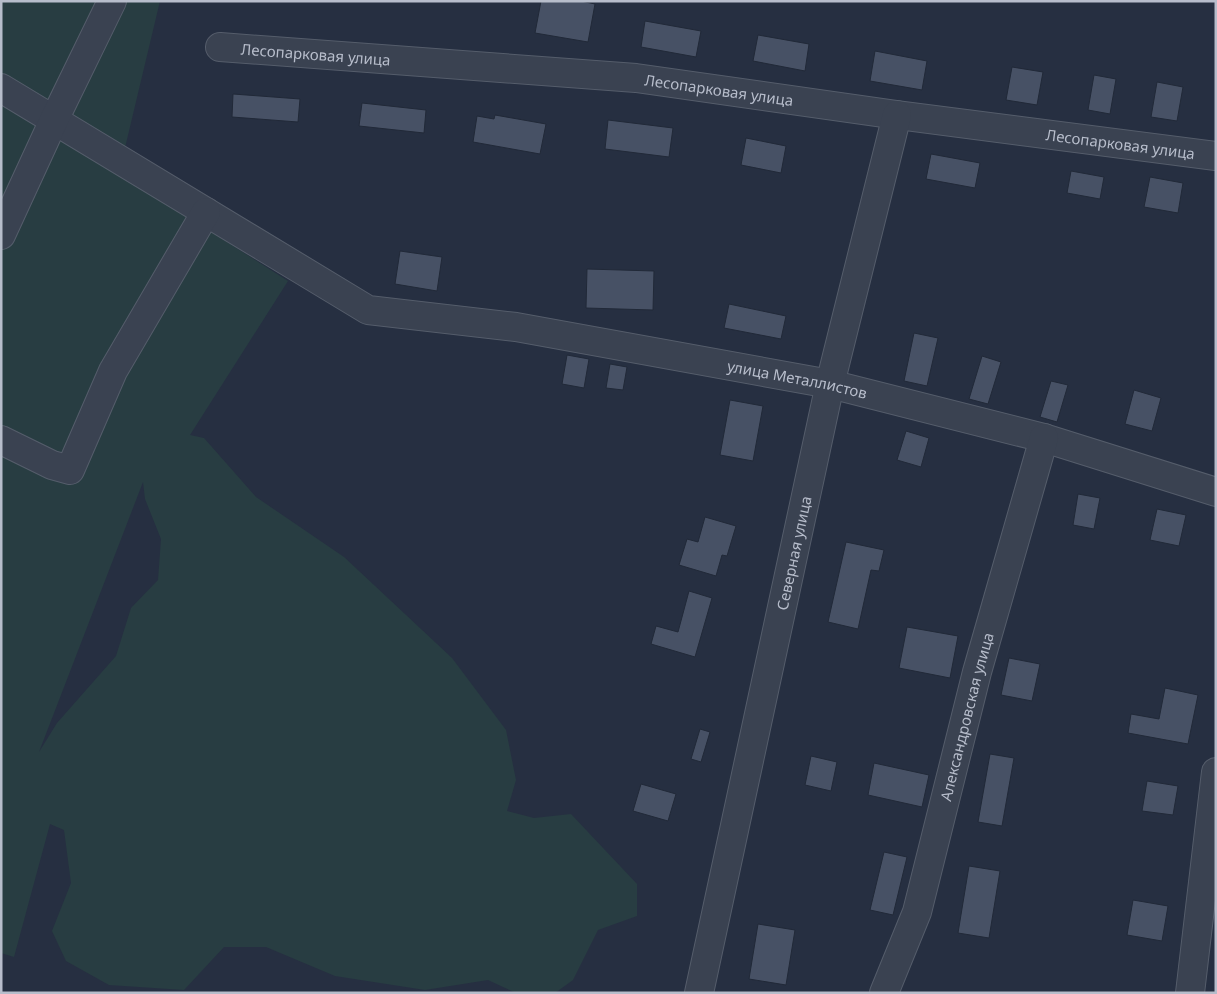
<svg xmlns="http://www.w3.org/2000/svg" width="1217" height="994" viewBox="0 0 1217 994" font-family="'Noto Sans',sans-serif">
	<rect width="100%" height="100%" fill="#262f41"/>
	<path fill="#283d42" fill-rule="evenodd" d="M 1,1 L 160,1 L 119,173 L 288,281 L 190,435 L 204,438 L 256,497 L 344,557 L 452,658 L 506,730 L 516,780 L 507,811 L 534,818 L 571,814 L 637,884 L 637,916 L 598,930 L 573,980 L 555,993 L 516,993 L 488,980 L 425,990 L 335,976 L 266,947 L 224,947 L 184,990 L 109,985 L 66,961 L 52,931 L 71,883 L 64,830 L 50,824 L 14,957 L 1,953 ZM 143,482 L 145,499 L 161,539 L 158,580 L 131,608 L 116,656 L 57,723 L 39,752 Z"/>
	<path fill="#475165" stroke="#212938" d="M 541,1 L 581,1 L 595,4 L 588,42 L 535,33 Z
		M 645,21 L 701,31 L 696,57 L 641,47 Z
		M 758,35 L 809,44 L 805,71 L 753,61 Z
		M 875,51 L 927,61 L 922,90 L 870,81 Z
		M 1012,67 L 1043,72 L 1037,105 L 1006,100 Z
		M 1094,75 L 1116,79 L 1110,114 L 1088,110 Z
		M 1157,82 L 1183,87 L 1177,121 L 1151,117 Z
		M 233,94 L 300,99 L 298,122 L 232,117 Z
		M 362,103 L 426,110 L 424,133 L 359,126 Z
		M 495,115 L 546,124 L 540,154 L 473,142 L 477,116 L 494,119 Z
		M 608,120 L 673,128 L 669,157 L 605,149 Z
		M 746,138 L 786,146 L 781,173 L 741,165 Z
		M 931,154 L 980,163 L 975,188 L 926,179 Z
		M 1071,171 L 1104,177 L 1100,199 L 1067,193 Z
		M 1150,177 L 1183,183 L 1178,213 L 1144,207 Z
		M 400,251 L 442,257 L 437,291 L 395,284 Z
		M 587,269 L 654,271 L 653,310 L 586,308 Z
		M 729,304 L 786,316 L 781,339 L 724,328 Z
		M 914,333 L 938,338 L 927,386 L 904,381 Z
		M 567,355 L 589,359 L 584,388 L 562,384 Z
		M 982,356 L 1001,362 L 988,404 L 969,399 Z
		M 610,364 L 627,367 L 623,390 L 606,388 Z
		M 1051,381 L 1068,385 L 1057,422 L 1040,417 Z
		M 1134,390 L 1161,398 L 1152,431 L 1125,424 Z
		M 730,400 L 763,406 L 753,461 L 720,455 Z
		M 906,431 L 929,438 L 921,467 L 897,460 Z
		M 1078,494 L 1100,498 L 1094,529 L 1073,525 Z
		M 1157,509 L 1186,515 L 1179,546 L 1150,540 Z
		M 705,517 L 736,526 L 727,556 L 722,555 L 716,576 L 679,565 L 687,539 L 698,542 Z
		M 846,542 L 884,550 L 879,571 L 871,570 L 858,629 L 828,622 Z
		M 689,591 L 712,598 L 695,657 L 651,644 L 656,626 L 678,632 Z
		M 907,627 L 958,636 L 950,678 L 899,668 Z
		M 1009,658 L 1040,664 L 1032,701 L 1001,695 Z
		M 1165,688 L 1198,695 L 1188,744 L 1128,733 L 1131,714 L 1159,719 Z
		M 700,729 L 710,732 L 701,762 L 691,759 Z
		M 990,754 L 1014,758 L 1002,826 L 978,822 Z
		M 811,756 L 837,762 L 831,791 L 805,785 Z
		M 874,763 L 929,775 L 922,807 L 868,795 Z
		M 1147,781 L 1178,786 L 1173,815 L 1142,811 Z
		M 641,784 L 676,794 L 668,821 L 633,811 Z
		M 884,852 L 907,857 L 893,915 L 870,910 Z
		M 969,866 L 1000,871 L 989,938 L 958,933 Z
		M 1133,900 L 1168,906 L 1162,941 L 1127,935 Z
		M 758,924 L 795,930 L 786,985 L 749,979 Z"/>
	<g fill="none" stroke-linecap="round" stroke-linejoin="round">
		<defs>
			<g id="minor">
				<path id="s1" d="M 220,47 L 636,78 L 897,115 L 1216,156"/>
				<path id="s2" d="M 1,88 L 368,310 L 516,327 L 830,384 L 1044,438 L 1216,492"/>
				<path d="M 1,235 L 54,120 L 112,1"/>
				<path d="M 1,440 L 52,465 L 70,470 L 113,371 L 206,212"/>
				<path id="s3" d="M 699,993 L 830,384 L 897,115"/>
				<path id="s4" d="M 884,993 L 917,912 L 977,672 L 1044,438"/>
				<path d="M 1190,993 L 1216,772"/>
			</g>
		</defs>
		<use href="#minor" stroke="#555d6b" stroke-width="30"/>
		<use href="#minor" stroke="#3a4251" stroke-width="28"/>
	</g>
	<g text-anchor="middle" dominant-baseline="central" stroke-width="4" stroke-linejoin="round" paint-order="stroke">
		<g font-size="15" fill="#b7bdcb" stroke="#1f2736">
			<text stroke="none"><textPath href="#s1" startOffset="96">Лесопарковая улица</textPath></text>
			<text stroke="none"><textPath href="#s1" startOffset="501">Лесопарковая улица</textPath></text>
			<text stroke="none"><textPath href="#s1" startOffset="906">Лесопарковая улица</textPath></text>
			<text stroke="none"><textPath href="#s2" startOffset="864">улица Металлистов</textPath></text>
			<text stroke="none"><textPath href="#s3" startOffset="450">Северная улица</textPath></text>
			<text stroke="none"><textPath href="#s4" startOffset="289">Александровская улица</textPath></text>
		</g>
	</g>
	<rect width="1217" height="994" fill="none" stroke="#b7bdcb" stroke-width="5"/>
</svg>
